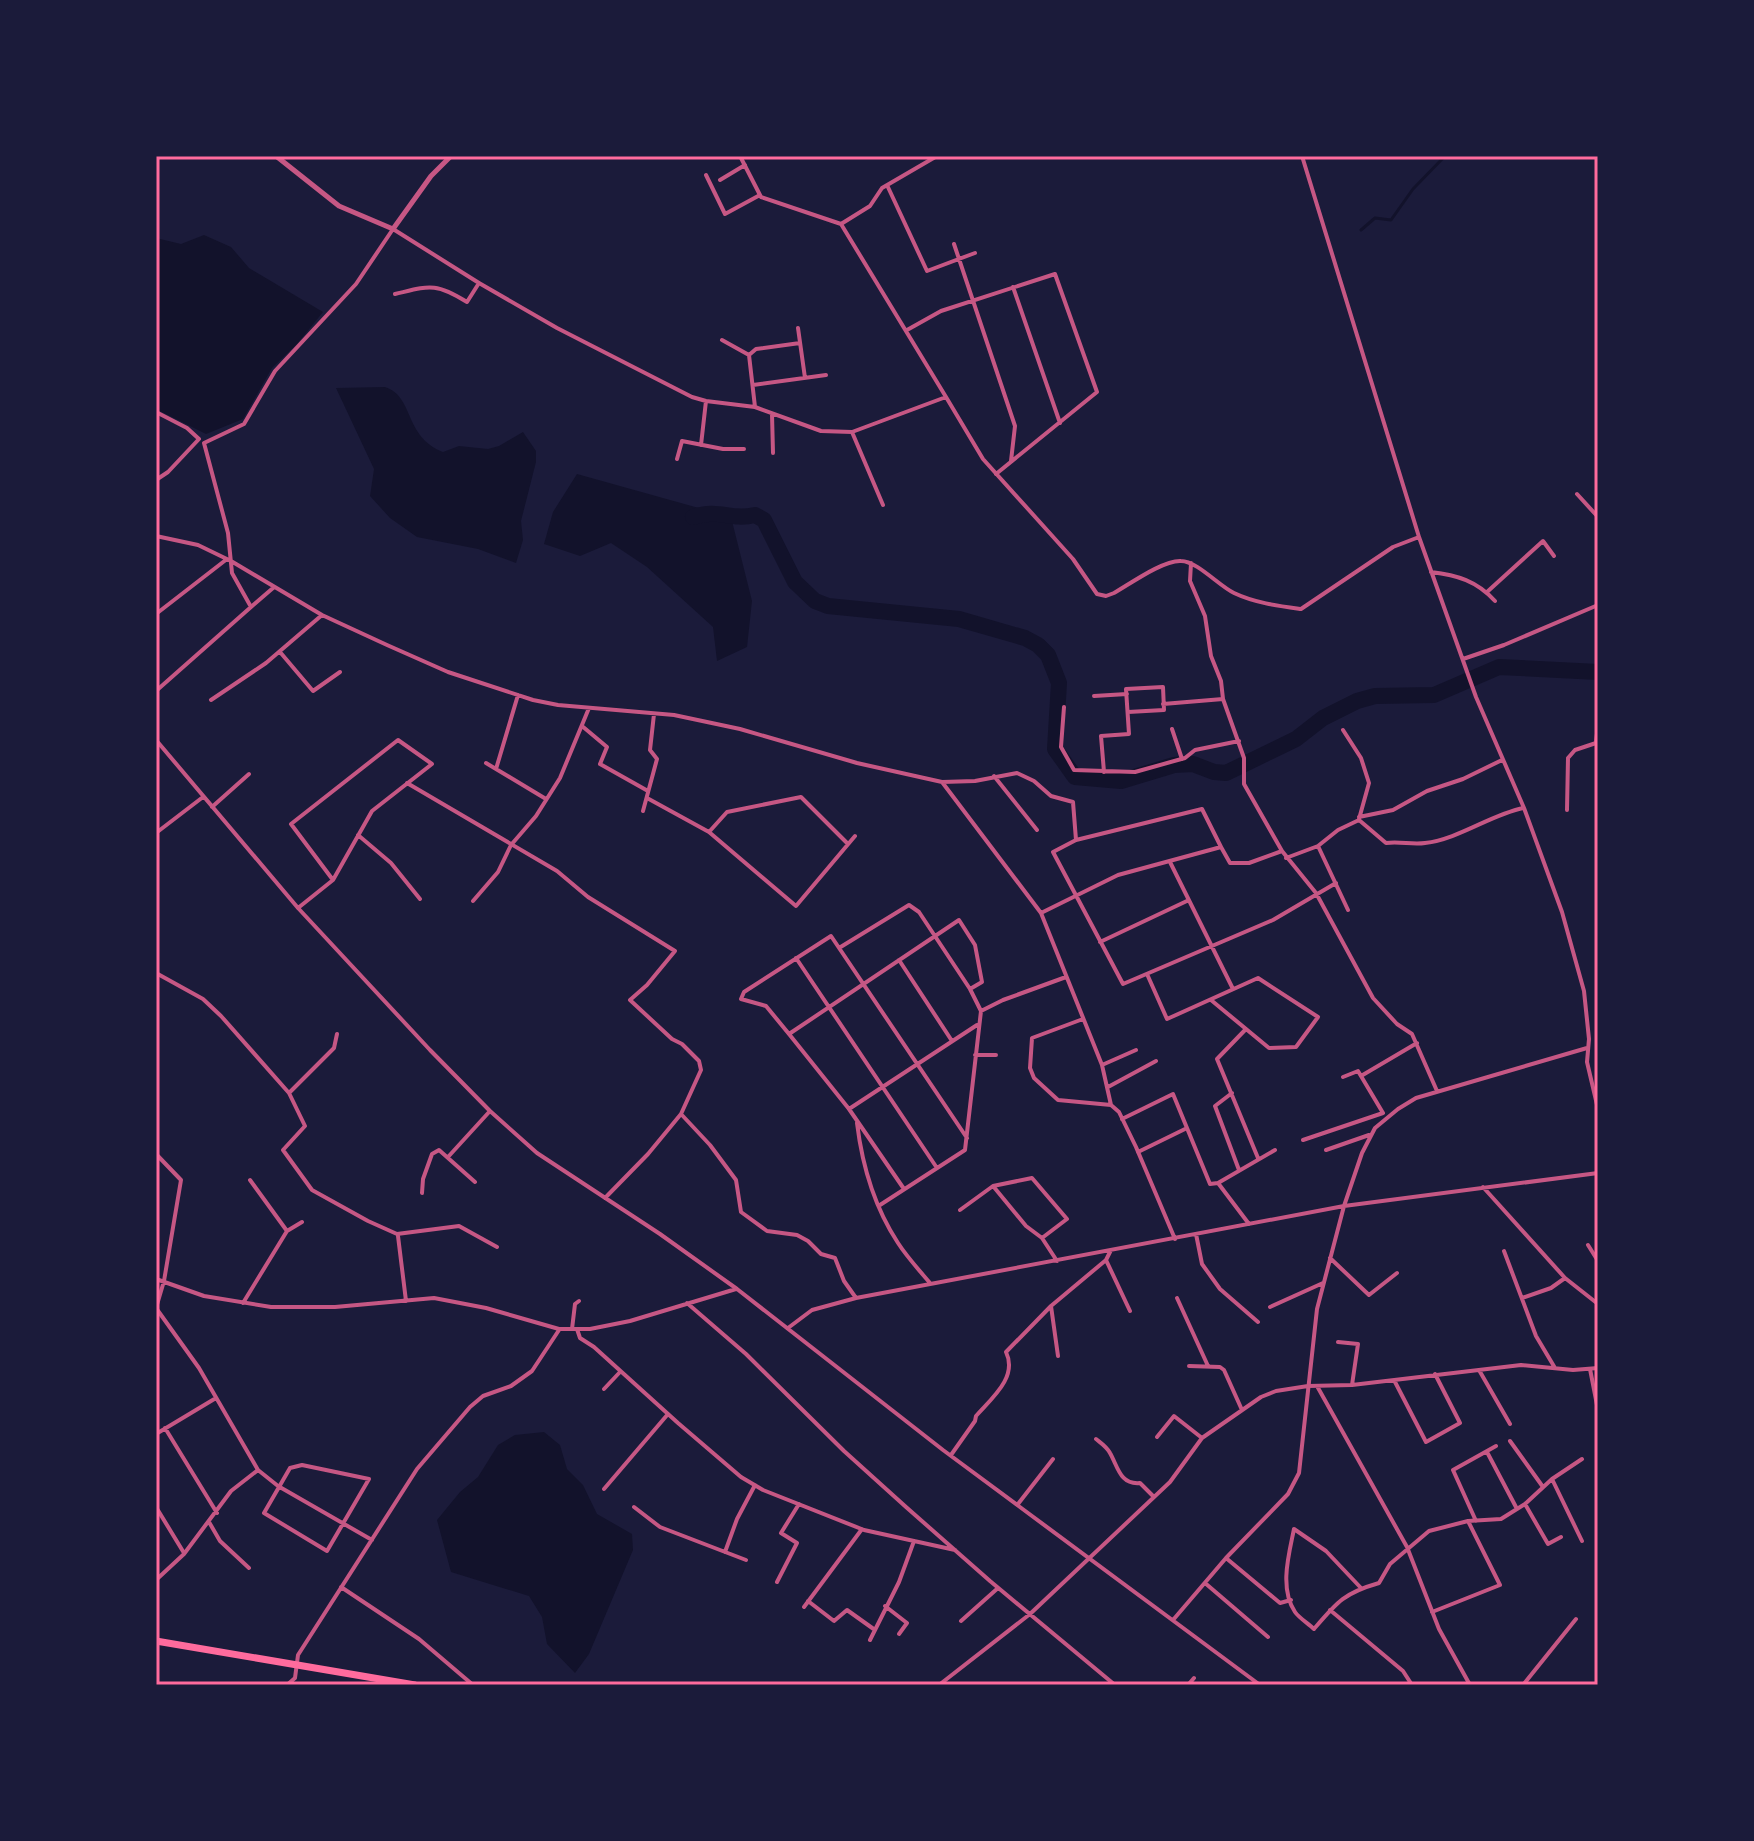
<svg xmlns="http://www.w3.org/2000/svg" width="1754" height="1841" viewBox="0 0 1754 1841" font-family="'Space Grotesk',sans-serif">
	<rect width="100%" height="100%" fill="#1b1b3a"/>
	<path fill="#12122b" d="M 204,235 L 231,247 L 249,268 L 323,312 L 297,344 L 272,368 L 243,419 L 206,434 L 156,409 L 156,238 L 181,244 Z
		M 385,387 C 415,397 403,436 443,452 L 459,446 L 488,449 L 499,446 L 523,432 L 536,451 L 536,462 L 521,521 L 523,540 L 516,563 L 478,549 L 417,537 L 390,518 L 370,496 L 374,469 L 336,388 Z
		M 577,474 L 731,517 L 752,601 L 747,647 L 717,661 L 713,627 L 647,567 L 611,543 L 580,556 L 544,544 L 553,512 Z
		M 544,1432 L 560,1445 L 567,1469 L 583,1485 L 597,1514 L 632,1534 L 633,1550 L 589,1654 L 575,1673 L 547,1644 L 542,1617 L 529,1596 L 451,1572 L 437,1520 L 460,1492 L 478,1477 L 498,1445 L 515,1435 Z"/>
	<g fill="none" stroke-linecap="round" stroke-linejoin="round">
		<path stroke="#12122b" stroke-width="3" d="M 1361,230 L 1375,218 L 1391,220 L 1413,189 L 1445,156"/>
		<path stroke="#12122b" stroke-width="16" d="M 693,517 C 720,508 729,521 755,515 L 764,520 L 795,582 L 815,601 L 828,606 L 959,619 L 1025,638 L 1038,645 L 1048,655 L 1059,683 L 1055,749 L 1075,777 L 1121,781 L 1174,765 L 1193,764 L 1214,772 L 1226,773 L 1296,739 L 1323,718 L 1357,701 L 1375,696 L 1434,695 L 1499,667 L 1598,672"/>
		<path stroke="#c65784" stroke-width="4" d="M 740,156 L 761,197 L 841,224
			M 937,156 L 882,188 L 870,206 L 841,224 L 946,397
			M 1302,156 L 1419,537
			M 694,157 L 695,156
			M 706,175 L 725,214 L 760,195
			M 720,180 L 745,165
			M 887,185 L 927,271 L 975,253
			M 954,244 L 1015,426 L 1011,461
			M 1013,287 L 1060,423
			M 395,294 C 429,286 435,282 467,302 L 479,283
			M 798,328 L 805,378
			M 907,330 L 941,311 L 1055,274 L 1097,392 L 996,474
			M 722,340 L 749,355
			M 753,385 L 826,375
			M 755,407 L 749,355 L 756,349 L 800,343
			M 156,412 L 187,428 L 199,439
			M 772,414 L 773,453
			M 852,432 L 883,505
			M 701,445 L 706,401
			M 677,459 L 682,441 L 723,449 L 744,449
			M 156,480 L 168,472 L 199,439
			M 1577,494 L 1598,517
			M 156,536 L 198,545 L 231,561 L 322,615 L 387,645 L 448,672 L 533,700 L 558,705 L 674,715 L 740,729 L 857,763 L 942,782 L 1041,913 L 1102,1065 L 1111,1105 L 1119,1112 L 1136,1147 L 1175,1239
			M 1191,563 L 1190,581 L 1205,616 L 1211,656 L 1221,681 L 1223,699 L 1244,758 L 1244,784 L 1282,851 L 1316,893 L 1373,998 L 1397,1024 L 1412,1034 L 1437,1091
			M 1431,572 C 1457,575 1477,581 1495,601
			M 1487,592 L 1543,541 L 1554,556
			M 251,607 L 273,588
			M 156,614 L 227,559
			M 280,652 L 313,691 L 340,672
			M 1463,659 L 1504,645 L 1598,605
			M 156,691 L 251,607 L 232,573 L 228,533 L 204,443 L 244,424 L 275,371 L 356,284 L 393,229 L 479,283 L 557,328 L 692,397 L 706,401 L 755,407 L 821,431 L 852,432 L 946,397 L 983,459 L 1073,559 L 1097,594 L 1106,596 L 1114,593 C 1130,584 1163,560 1181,561 C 1197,561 1219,586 1234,593 C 1255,603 1279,606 1301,609 L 1393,547 L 1419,537 L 1476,697 L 1524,808 L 1562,912 L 1584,991 L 1589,1039 L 1587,1062 L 1598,1109
			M 1094,696 L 1127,694
			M 211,700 L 266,663 L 322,615
			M 1163,704 L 1223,699
			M 1064,707 L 1061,747 L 1074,770 L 1135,772 L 1185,758 L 1195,750 L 1239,741
			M 582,726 L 607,747 L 600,764 L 648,791
			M 1172,729 L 1182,759
			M 1343,730 L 1361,758 L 1369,783 L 1359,819
			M 156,740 L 298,908 L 430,1050 L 490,1111 L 537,1153 L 660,1234 L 737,1289 L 943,1450 L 1260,1685
			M 486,763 L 546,799
			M 496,769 L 518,695
			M 1104,772 L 1101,736 L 1129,734 L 1126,689 L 1163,687 L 1164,710 L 1128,712
			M 994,776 L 1037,830
			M 942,782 L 975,781 L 1017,773 L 1034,781 L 1051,796 L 1073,802 L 1076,840
			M 407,783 L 557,871 L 588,897 L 675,951 L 647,985 L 630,1000 L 672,1039 L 682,1044 L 699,1061 L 701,1070 L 681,1114 L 648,1154 L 605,1198
			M 647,798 L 709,832 L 796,906 L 855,836
			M 212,807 L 249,774
			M 1567,810 L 1568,758 L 1575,750 L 1596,743 L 1598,724
			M 643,811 L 657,759 L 650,750 L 654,714
			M 1359,817 L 1393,810 L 1427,791 L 1463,779 L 1502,760
			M 709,832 L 727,812 L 801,797 L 848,844
			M 156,833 L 203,797
			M 358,835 L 391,863 L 420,899
			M 1318,846 L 1348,910
			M 1221,847 L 1202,809 L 1076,840 L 1053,852 L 1123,984 L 1273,920 L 1336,883
			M 1286,858 L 1318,846 L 1338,830 L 1359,820 L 1386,843 C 1400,841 1412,845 1425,843 C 1459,839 1490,815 1523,808
			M 1170,862 L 1233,989
			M 473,901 L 498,872 L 511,845 L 536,816 L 560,778 L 589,708
			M 298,908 L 333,880 L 372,811 L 432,764 L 398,740 L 291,824 L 333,880
			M 1041,913 L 1118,875 L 1221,847 L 1230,863 L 1249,863 L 1282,851
			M 1100,942 L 1189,900
			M 839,948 L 909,905 L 919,912 L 970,989 L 981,1011
			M 796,958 L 937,1168
			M 899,960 L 952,1041
			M 156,973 L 203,999 L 221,1016 L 289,1093 L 305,1126 L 283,1150 L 312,1190 L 368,1221 L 397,1234 L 459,1226 L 497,1247
			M 1147,974 L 1167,1019 L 1258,978 L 1318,1017 L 1296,1047 L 1269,1048 L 1211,1000
			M 1083,1019 L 1032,1038 L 1030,1068 L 1034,1078 L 1058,1100 L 1111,1105
			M 1246,1029 L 1217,1059 L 1258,1158
			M 789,1034 L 959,920 L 975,945 L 982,982 L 970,989
			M 975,1055 L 996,1055
			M 1102,1065 L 1136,1050
			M 1361,1076 L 1417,1043
			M 1343,1077 L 1358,1071 L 1383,1113
			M 1108,1087 L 1156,1061
			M 289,1093 L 334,1048 L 337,1034
			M 1232,1093 L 1215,1106 L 1239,1170
			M 849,1109 L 977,1025
			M 681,1114 L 710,1145 L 736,1180 L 741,1212 L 767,1231 L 797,1235 L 808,1241 L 821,1254 L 835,1258 L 844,1281 L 856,1298
			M 1122,1119 L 1173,1094 L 1210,1184 L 1218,1183 L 1275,1150
			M 857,1123 C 862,1164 875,1208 898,1243 C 907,1257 919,1270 930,1283
			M 1303,1140 L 1383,1113
			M 1326,1150 L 1369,1135
			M 1138,1152 L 1185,1129
			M 156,1154 L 181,1180 L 164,1281 L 156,1308 L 199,1368 L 258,1470 L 278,1486 L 372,1540
			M 448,1157 L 490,1111
			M 250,1180 L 287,1231
			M 1218,1183 L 1249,1224
			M 993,1186 L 1026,1226 L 1042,1238 L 1057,1261
			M 1483,1187 L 1565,1278 L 1598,1304
			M 904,1189 L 849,1109 L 789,1034 L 766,1006 L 741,999 L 744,992 L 831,936 L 967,1138
			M 422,1193 L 423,1179 L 432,1154 L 439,1150 L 475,1182
			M 880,1205 L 965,1150 L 981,1011 L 1003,1000 L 1066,977
			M 960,1210 L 993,1186 L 1032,1178 L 1067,1219 L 1042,1238
			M 1196,1234 L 1202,1264 L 1220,1289 L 1258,1322
			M 398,1236 L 406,1301
			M 1588,1245 L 1598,1261
			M 1504,1251 L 1536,1336 L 1555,1368
			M 1330,1258 L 1369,1295 L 1397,1273
			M 1106,1260 L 1130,1311
			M 156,1279 L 204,1296 L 271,1307 L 335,1307 L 434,1298 L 486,1308 L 559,1329 L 590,1329 L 630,1321 L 736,1289
			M 1177,1298 L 1208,1366
			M 1522,1298 L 1551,1288 L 1565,1278
			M 243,1303 L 287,1231 L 302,1222
			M 687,1303 L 746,1354 L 844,1451 L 906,1507 L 990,1581 L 1115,1685
			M 1270,1307 L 1323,1283
			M 788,1328 L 812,1310 L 856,1298 L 1344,1206 L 1598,1173
			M 572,1329 L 575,1304 L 579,1301
			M 577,1329 L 580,1338 L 594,1347 L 678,1423 L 741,1477 L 763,1490 L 864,1530 L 955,1550
			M 1338,1342 L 1358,1344 L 1352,1385
			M 1058,1356 L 1051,1306 L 1106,1260 L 1111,1250
			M 1189,1366 L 1220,1367 L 1224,1370 L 1242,1410
			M 1590,1369 L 1598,1410
			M 1479,1370 L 1510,1424
			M 1394,1380 L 1426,1442 L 1460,1423 L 1435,1374
			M 1317,1386 L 1407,1547 L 1439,1629 L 1470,1685
			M 604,1389 L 620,1372
			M 165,1428 L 217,1513
			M 156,1434 L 216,1398
			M 1157,1437 L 1174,1416 L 1202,1438
			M 1096,1439 C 1101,1443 1107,1447 1110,1453 C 1118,1467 1120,1485 1140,1483 L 1154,1497
			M 1510,1441 L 1543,1487
			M 1487,1452 L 1517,1509
			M 951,1455 L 975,1421 L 976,1416 C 992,1398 1018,1377 1006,1352 L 1051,1306
			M 302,1465 L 369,1479 L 327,1551 L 264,1513 L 290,1468 Z
			M 1552,1479 L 1582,1541
			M 604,1489 L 668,1414
			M 1018,1504 L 1053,1459
			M 1525,1504 L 1548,1544 L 1561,1537
			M 156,1507 L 184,1553
			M 634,1507 L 660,1527 L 746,1560
			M 1476,1521 L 1453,1470 L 1496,1446
			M 209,1522 L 220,1541 L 249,1568
			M 725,1552 L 737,1519 L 755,1485
			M 1226,1558 L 1280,1603 L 1291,1600
			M 156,1580 L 184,1554 L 231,1491 L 258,1470
			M 777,1582 L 797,1543 L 781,1533 L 799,1504
			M 1205,1583 L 1268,1637
			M 341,1587 L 419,1639 L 473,1685
			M 1361,1588 L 1326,1551 L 1294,1529 C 1289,1554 1279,1588 1295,1612 C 1299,1618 1309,1624 1314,1629 C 1337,1602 1344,1593 1379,1583 L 1390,1564 L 1429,1531 L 1468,1521 L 1501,1519 L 1525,1504 L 1552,1479 L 1582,1459
			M 808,1601 L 834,1621 L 847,1610 L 875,1630 L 899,1582 L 914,1541
			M 885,1606 L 907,1623 L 899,1634
			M 804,1607 L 862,1529
			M 1330,1610 L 1403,1671 L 1412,1685
			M 1432,1612 L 1500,1585 L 1468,1521
			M 1173,1620 L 1226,1558 L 1288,1494 L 1299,1473 L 1317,1309 L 1344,1206 L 1362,1153 L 1375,1128 L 1398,1109 L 1416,1098 L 1587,1048
			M 961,1621 L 998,1588
			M 870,1640 L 875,1630
			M 287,1685 L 295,1678 L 298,1655 L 417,1469 L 470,1407 L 483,1396 L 511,1386 L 532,1371 L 559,1330
			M 939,1685 L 1030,1614 L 1170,1482 L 1202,1438 L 1261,1397 L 1276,1391 L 1308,1386 L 1352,1385 L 1521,1365 L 1573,1370 L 1598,1368
			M 1188,1685 L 1194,1678
			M 1523,1685 L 1576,1619"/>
		<path stroke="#c65784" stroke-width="5" d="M 276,156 L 339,206 L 393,229 L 431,176 L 451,156"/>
		<path stroke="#ff6b9d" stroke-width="7" d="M 156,1641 L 415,1685"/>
	</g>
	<rect width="1754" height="1841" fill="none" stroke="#1b1b3a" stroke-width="316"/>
	<rect x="158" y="158" width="1438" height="1525" fill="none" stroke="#ff6b9d" stroke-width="3"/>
</svg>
